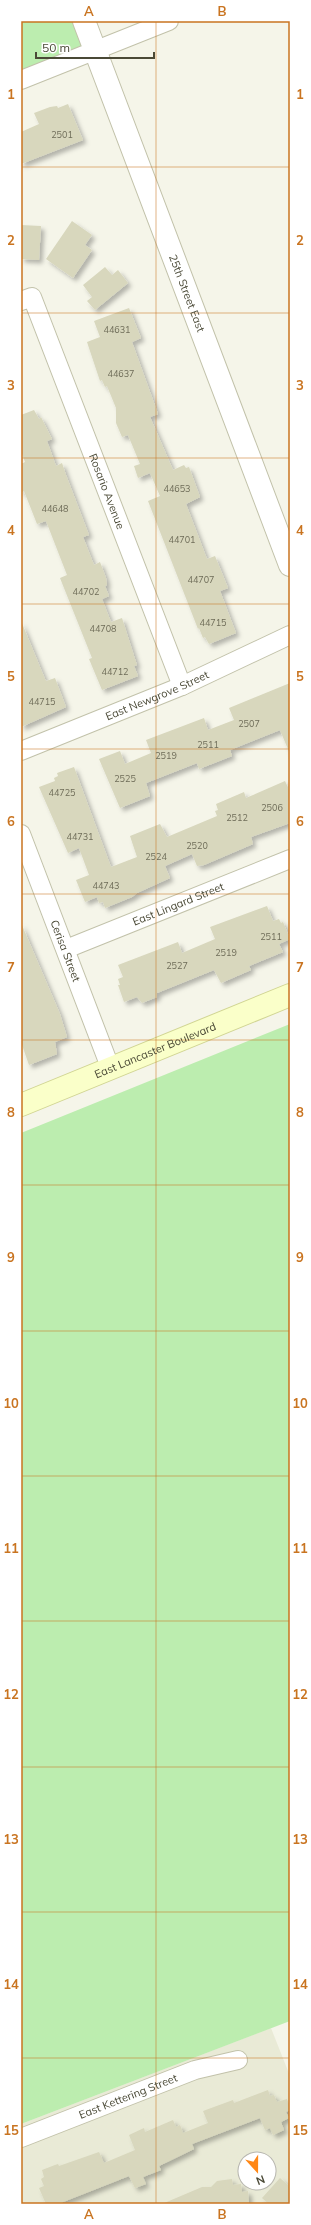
<svg xmlns="http://www.w3.org/2000/svg" width="311" height="2225" viewBox="0 0 311 2225" font-family="Mulish,sans-serif">
	<defs>
		<filter id="shadow"><feDropShadow dx="3.5" dy="3.5" stdDeviation="2" flood-color="#0004"/></filter>
	</defs>
	<rect width="100%" height="100%" fill="#f5f5e9"/>
	<path fill="#e9ead6" fill-rule="evenodd" d="M 271,2028 L 290,2076 L 290,2204 L 21,2204 L 21,2124 ZM 245,2159 L 269,2159 L 269,2183 L 245,2183 Z"/>
	<path fill="#bcedaf" d="M 21,21 L 72,21 L 83,48 L 21,71 Z
		M 290,1024 L 290,2021 L 21,2124 L 21,1133 Z"/>
	<path fill="#d8d7bd" filter="url(#shadow)" d="M 68,104 L 83,140 L 21,164 L 21,132 L 39,124 L 34,113 L 50,107 L 57,106 L 58,108 Z
		M 72,221 L 92,235 L 85,245 L 92,250 L 73,278 L 46,259 Z
		M 21,225 L 41,226 L 39,260 L 21,259 Z
		M 105,267 L 112,275 L 118,270 L 128,283 L 95,310 L 87,301 L 92,297 L 83,285 Z
		M 129,308 L 141,338 L 132,342 L 158,414 L 150,417 L 173,470 L 184,465 L 186,468 L 189,467 L 200,497 L 186,504 L 207,559 L 215,556 L 228,588 L 220,591 L 236,633 L 209,644 L 205,637 L 203,638 L 199,628 L 198,629 L 148,501 L 160,496 L 150,473 L 138,478 L 134,466 L 140,464 L 128,435 L 122,437 L 116,423 L 116,408 L 107,386 L 105,387 L 102,380 L 100,381 L 87,342 L 100,337 L 94,321 Z
		M 34,410 L 39,419 L 41,417 L 52,439 L 47,441 L 56,466 L 62,463 L 66,475 L 89,535 L 83,537 L 94,565 L 100,562 L 106,578 L 107,585 L 105,586 L 109,596 L 102,599 L 111,622 L 122,618 L 135,659 L 137,665 L 134,666 L 138,676 L 102,690 L 89,659 L 92,658 L 60,578 L 67,575 L 46,521 L 37,524 L 24,491 L 21,493 L 21,464 L 25,462 L 21,451 L 21,415 Z
		M 21,621 L 45,679 L 46,681 L 55,678 L 66,707 L 21,727 Z
		M 290,683 L 290,754 L 280,730 L 230,750 L 232,756 L 199,769 L 197,763 L 146,783 L 150,796 L 120,808 L 99,759 L 120,751 L 125,764 L 151,753 L 146,740 L 204,718 L 208,730 L 234,720 L 229,708 Z
		M 74,767 L 111,867 L 137,857 L 130,836 L 160,824 L 167,837 L 217,816 L 215,811 L 218,810 L 216,804 L 244,792 L 246,798 L 285,781 L 290,792 L 290,823 L 251,837 L 253,844 L 204,865 L 197,866 L 192,854 L 165,866 L 170,878 L 137,893 L 132,897 L 105,908 L 103,902 L 99,903 L 97,897 L 85,902 L 76,880 L 89,875 L 79,848 L 68,853 L 39,787 L 55,781 L 54,778 L 58,776 L 57,773 Z
		M 267,906 L 273,921 L 279,919 L 281,923 L 283,922 L 290,939 L 279,944 L 283,952 L 249,966 L 251,970 L 221,983 L 214,970 L 157,993 L 157,997 L 142,1003 L 137,997 L 124,1002 L 118,985 L 120,985 L 118,979 L 123,977 L 118,965 L 178,942 L 182,953 L 215,939 L 210,927 Z
		M 21,923 L 60,1014 L 67,1037 L 55,1042 L 57,1054 L 29,1065 L 21,1042 Z
		M 268,2090 L 270,2096 L 274,2095 L 277,2102 L 287,2099 L 290,2107 L 290,2110 L 286,2112 L 289,2118 L 281,2122 L 284,2130 L 273,2135 L 270,2128 L 265,2130 L 260,2118 L 192,2144 L 194,2149 L 159,2166 L 161,2170 L 143,2177 L 146,2184 L 135,2188 L 129,2176 L 58,2204 L 46,2204 L 39,2188 L 44,2186 L 41,2179 L 44,2177 L 42,2170 L 55,2165 L 58,2164 L 59,2166 L 99,2152 L 104,2163 L 135,2150 L 129,2135 L 144,2128 L 145,2132 L 173,2120 L 176,2127 L 180,2125 L 183,2133 L 208,2123 L 203,2111 L 233,2100 L 234,2103 Z
		M 280,2178 L 290,2187 L 290,2204 L 269,2204 L 262,2198 Z
		M 232,2179 L 233,2185 L 241,2184 L 242,2192 L 248,2191 L 249,2203 L 162,2204 L 202,2187 L 211,2187 L 217,2181 Z"/>
	<g fill="none" stroke-linecap="round" stroke-linejoin="round">
		<defs>
			<g id="minor">
				<path d="M 21,80 L 169,21"/>
				<path id="s1" d="M 21,301 L 32,297 L 182,686"/>
				<path id="s2" d="M 21,751 L 182,686 L 290,635"/>
				<path id="s3" d="M 21,834 L 110,1067"/>
				<path id="s4" d="M 66,949 L 290,859"/>
				<path id="s5" d="M 21,2138 L 195,2070 L 238,2060"/>
			</g>
			<g id="tertiary">
				<path id="s6" d="M 84,21 L 290,565"/>
			</g>
			<g id="secondary">
				<path id="s7" d="M 21,1105 L 290,995"/>
			</g>
		</defs>
		<use href="#minor" stroke="#c2c2aa" stroke-width="20"/>
		<use href="#tertiary" stroke="#c2c2aa" stroke-width="24"/>
		<use href="#secondary" stroke="#d1d593" stroke-width="24"/>
		<use href="#minor" stroke="#fff" stroke-width="18"/>
		<use href="#tertiary" stroke="#fff" stroke-width="22"/>
		<use href="#secondary" stroke="#faffc9" stroke-width="22"/>
	</g>
	<path fill="none" stroke="#c97420" stroke-width="1" stroke-opacity="0.55" d="M 156,21 L 156,2204M 21,167 L 290,167M 21,313 L 290,313M 21,458 L 290,458M 21,604 L 290,604M 21,749 L 290,749M 21,894 L 290,894M 21,1040 L 290,1040M 21,1185 L 290,1185M 21,1331 L 290,1331M 21,1476 L 290,1476M 21,1621 L 290,1621M 21,1767 L 290,1767M 21,1912 L 290,1912M 21,2058 L 290,2058"/>
	<g text-anchor="middle" dominant-baseline="central" stroke-width="4" stroke-linejoin="round" paint-order="stroke">
		<g font-size="9" fill="#6e6c58">
			<text x="62" y="134">2501</text>
			<text x="117" y="329">44631</text>
			<text x="121" y="373">44637</text>
			<text x="177" y="488">44653</text>
			<text x="55" y="508">44648</text>
			<text x="182" y="539">44701</text>
			<text x="201" y="579">44707</text>
			<text x="86" y="591">44702</text>
			<text x="213" y="622">44715</text>
			<text x="103" y="628">44708</text>
			<text x="115" y="671">44712</text>
			<text x="42" y="701">44715</text>
			<text x="249" y="723">2507</text>
			<text x="208" y="744">2511</text>
			<text x="166" y="755">2519</text>
			<text x="125" y="778">2525</text>
			<text x="62" y="792">44725</text>
			<text x="272" y="807">2506</text>
			<text x="237" y="817">2512</text>
			<text x="80" y="836">44731</text>
			<text x="197" y="845">2520</text>
			<text x="156" y="856">2524</text>
			<text x="106" y="885">44743</text>
			<text x="271" y="936">2511</text>
			<text x="226" y="952">2519</text>
			<text x="177" y="965">2527</text>
		</g>
		<g font-size="11" fill="#4a4936" stroke="#fff">
			<text stroke="none"><textPath href="#s6" startOffset="291">25th Street East</textPath></text>
			<text stroke="none"><textPath href="#s1" startOffset="220">Rosario Avenue</textPath></text>
			<text stroke="none"><textPath href="#s2" startOffset="147">East Newgrove Street</textPath></text>
			<text stroke="none"><textPath href="#s4" startOffset="121">East Lingard Street</textPath></text>
			<text stroke="none"><textPath href="#s3" startOffset="125">Cerisa Street</textPath></text>
			<text stroke="none"><textPath href="#s7" startOffset="145">East Lancaster Boulevard</textPath></text>
			<text stroke="none"><textPath href="#s5" startOffset="115">East Kettering Street</textPath></text>
		</g>
	</g>
	<rect width="311" height="2225" fill="none" stroke="#ffffff" stroke-width="44"/>
	<g transform="translate(257 2171) rotate(159)"><circle r="19" fill="#ffffff" stroke="#b7b6af"/>
	<path d="M0-3L7 15L0 10L-7 15Z" fill="#ff8716"/>
	<text y="-6" font-size="11" font-weight="bold" text-anchor="middle" fill="#4a4936">N</text>
	</g>
	<path d="M36 52v6h118v-6" fill="none" stroke="#4a4936" stroke-width="2"/>
	<text x="42" y="52" font-size="12" fill="#4a4936" stroke="#ffffff" stroke-width="3" paint-order="stroke">50 m</text>
	<rect x="22" y="22" width="267" height="2181" fill="none" stroke="#c97420" stroke-width="1.5"/>
	<g font-size="13" text-anchor="middle" font-weight="bold" fill="#c97420">
		<text x="89" y="16">A</text>
		<text x="222" y="16">B</text>
		<text x="11" y="99">1</text>
		<text x="300" y="99">1</text>
		<text x="11" y="245">2</text>
		<text x="300" y="245">2</text>
		<text x="11" y="390">3</text>
		<text x="300" y="390">3</text>
		<text x="11" y="535">4</text>
		<text x="300" y="535">4</text>
		<text x="11" y="681">5</text>
		<text x="300" y="681">5</text>
		<text x="11" y="826">6</text>
		<text x="300" y="826">6</text>
		<text x="11" y="972">7</text>
		<text x="300" y="972">7</text>
		<text x="11" y="1117">8</text>
		<text x="300" y="1117">8</text>
		<text x="11" y="1262">9</text>
		<text x="300" y="1262">9</text>
		<text x="11" y="1408">10</text>
		<text x="300" y="1408">10</text>
		<text x="11" y="1553">11</text>
		<text x="300" y="1553">11</text>
		<text x="11" y="1699">12</text>
		<text x="300" y="1699">12</text>
		<text x="11" y="1844">13</text>
		<text x="300" y="1844">13</text>
		<text x="11" y="1989">14</text>
		<text x="300" y="1989">14</text>
		<text x="11" y="2135">15</text>
		<text x="300" y="2135">15</text>
		<text x="89" y="2219">A</text>
		<text x="222" y="2219">B</text>
	</g>
</svg>
